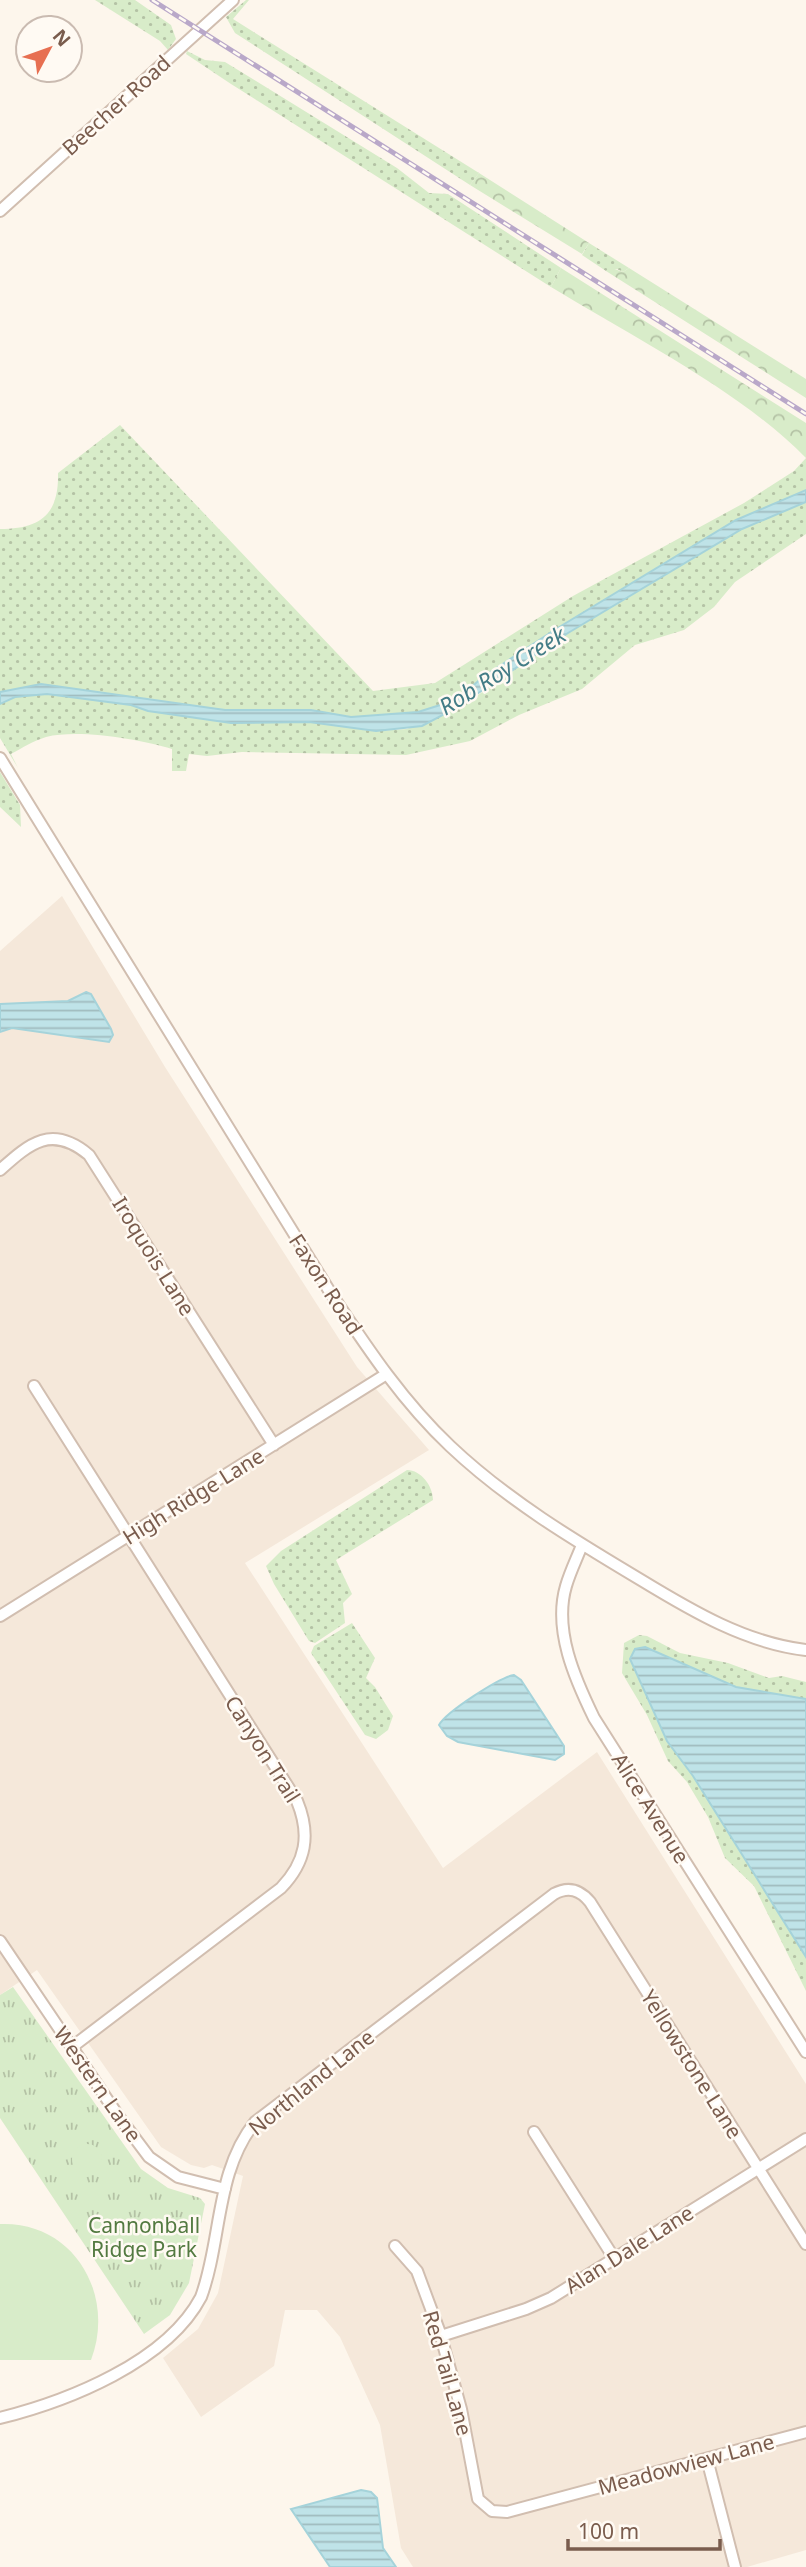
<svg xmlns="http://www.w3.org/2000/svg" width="806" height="2567" viewBox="0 0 806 2567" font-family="'Noto Sans',sans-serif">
	<defs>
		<pattern id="grass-dots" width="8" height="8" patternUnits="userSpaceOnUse" patternTransform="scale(1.75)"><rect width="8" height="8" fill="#d8ecc9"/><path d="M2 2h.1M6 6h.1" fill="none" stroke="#b4c2a5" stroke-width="1.8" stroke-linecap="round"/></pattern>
		<pattern id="forest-crowns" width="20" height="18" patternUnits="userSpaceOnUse" patternTransform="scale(1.75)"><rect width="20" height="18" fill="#d8ecc9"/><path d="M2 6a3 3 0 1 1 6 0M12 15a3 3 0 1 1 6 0" fill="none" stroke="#b4c2a5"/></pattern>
		<pattern id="park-tufts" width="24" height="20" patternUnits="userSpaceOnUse" patternTransform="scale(1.75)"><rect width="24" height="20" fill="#d8ecc9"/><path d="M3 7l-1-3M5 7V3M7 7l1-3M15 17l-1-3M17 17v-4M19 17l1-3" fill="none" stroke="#b4c2a5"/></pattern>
		<pattern id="water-rules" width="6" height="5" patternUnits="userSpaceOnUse" patternTransform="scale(1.75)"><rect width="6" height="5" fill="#bfe3e8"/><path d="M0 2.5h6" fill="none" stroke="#a0bbbe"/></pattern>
	</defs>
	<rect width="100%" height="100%" fill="#fdf6ec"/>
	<path fill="#f5e8da" d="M 62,896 L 165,1067 L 357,1367 L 429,1450 L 245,1563 L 443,1868 L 597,1752 L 806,2084 L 806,2550 L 747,2567 L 413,2567 L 401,2548 L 380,2425 L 340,2337 L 317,2310 L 285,2310 L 274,2366 L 201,2417 L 163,2358 L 198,2329 L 218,2293 L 243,2176 L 212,2165 L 204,2168 L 191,2165 L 161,2147 L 37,1970 L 0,1995 L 0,951 Z"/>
	<path fill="url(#grass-dots)" d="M 95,0 L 135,0 L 171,25 L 176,39 L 168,50 L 160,41 Z
		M 246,0 L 249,0 L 233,19 L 479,173 L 470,185 L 235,33 L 226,17 Z
		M 187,51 L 205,60 L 225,62 L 397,168 L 429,193 L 448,194 L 561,268 L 551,287 L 231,84 L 186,54 Z
		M 589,243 L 629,268 L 623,272 L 617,269 L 606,271 L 582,255 Z
		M 120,425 L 373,691 L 435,683 L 573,596 L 744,503 L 794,471 L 806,458 L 806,490 L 736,520 L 556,629 L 483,677 L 456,700 L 418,712 L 351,717 L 311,710 L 225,710 L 41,684 L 0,692 L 0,529 C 41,529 59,514 58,473 Z
		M 806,502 L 806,534 L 735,582 L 714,607 L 684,630 L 635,645 L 582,689 L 519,715 L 470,741 L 406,755 L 242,752 L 207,756 L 189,754 L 186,771 L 172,771 L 172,749 C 139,739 79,729 46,737 C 33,741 22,748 11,754 L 18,768 L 0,738 L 0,704 L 15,697 L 47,694 L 132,705 L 148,711 L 231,723 L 309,722 L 376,731 L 407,729 L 475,697 L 568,633 L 742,529 Z
		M 0,772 L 20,805 L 21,827 L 0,807 Z
		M 407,1470 C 421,1470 433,1486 433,1500 L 336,1560 L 352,1594 L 343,1603 L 345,1623 L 315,1643 L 309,1641 L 274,1584 L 266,1566 L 281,1551 Z
		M 352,1623 L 375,1658 L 366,1678 L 375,1687 L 393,1716 L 388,1730 L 376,1739 L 365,1735 L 311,1653 L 314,1646 Z
		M 639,1635 L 647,1636 L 680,1653 L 728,1663 L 769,1678 L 782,1676 L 806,1682 L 806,1699 L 736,1687 L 645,1647 L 635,1649 L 630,1659 L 667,1741 L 693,1776 L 806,1957 L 806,1991 L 754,1886 L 725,1858 L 708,1817 L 687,1782 L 668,1761 L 647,1715 L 622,1673 L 624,1643 Z"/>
	<path fill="url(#forest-crowns)" d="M 479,173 L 589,243 L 582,254 L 470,185 Z
		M 609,267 L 623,272 L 629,268 L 806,379 L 806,398 L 606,271 Z
		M 561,268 L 806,423 L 806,458 C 742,392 633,337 551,287 Z"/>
	<path fill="url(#park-tufts)" d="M 13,1987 L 141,2169 L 168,2188 L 200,2198 L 205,2204 L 189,2283 L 170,2315 L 144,2334 L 0,2118 L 0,1995 Z"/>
	<path fill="#d8ecc9" d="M72 2159a15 15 0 1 1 30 0a15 15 0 1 1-30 0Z
		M 0,2224 C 74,2221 116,2295 91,2360 L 0,2360 Z"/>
	<path fill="url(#water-rules)" stroke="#a5d3da" stroke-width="2" d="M 806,490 L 806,502 L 742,529 L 568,633 L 456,708 L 422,726 L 376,731 L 309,722 L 231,723 L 148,711 L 131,705 L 47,694 L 15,697 L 0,704 L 0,692 L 41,684 L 225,710 L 311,710 L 351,717 L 418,712 L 456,700 L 483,677 L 556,629 L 736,520 Z
		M 86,992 L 91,994 L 111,1029 L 113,1035 L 109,1042 L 12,1028 L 0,1032 L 0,1004 L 68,1001 Z
		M 645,1647 L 736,1687 L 806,1699 L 806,1957 L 693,1776 L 667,1741 L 630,1659 L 635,1649 Z
		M 514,1675 L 521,1680 L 564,1746 L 564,1754 L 555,1760 L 458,1742 L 447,1736 L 439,1725 C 446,1712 500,1677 514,1675 Z
		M 361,2490 L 371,2492 L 377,2498 L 383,2548 L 396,2567 L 330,2567 L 291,2509 Z"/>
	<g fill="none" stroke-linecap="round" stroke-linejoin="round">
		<defs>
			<path id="minor" d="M 0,211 L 233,0
				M 0,758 L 330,1292 C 366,1346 402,1401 450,1446 C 507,1500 574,1540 641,1580 C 692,1611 746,1643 806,1650
				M 0,1170 C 30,1143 52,1124 89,1155 L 274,1445
				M 34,1386 L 297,1801 C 311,1835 306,1862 281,1888 L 72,2047
				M 582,1545 C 577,1558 570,1572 566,1586 C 553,1630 575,1679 594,1718 L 806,2052
				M 0,1616 L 385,1375
				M 0,1941 L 119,2117 L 149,2157 L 178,2177 L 225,2189
				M 534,2132 L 614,2258
				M 395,2246 L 417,2271 L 440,2333 L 461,2409 L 478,2499 L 492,2511 L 507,2512 L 806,2432
				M 441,2336 L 526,2309 L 551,2298 L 806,2139
				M 0,2418 C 68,2401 167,2362 201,2297 C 222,2240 215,2172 255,2122 L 554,1894 C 569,1886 580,1890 590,1902 L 806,2244
				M 707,2459 L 735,2567"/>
		</defs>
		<use href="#minor" stroke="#d1beb0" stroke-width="14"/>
		<use href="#minor" stroke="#fff" stroke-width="10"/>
		<defs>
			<path id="rail" d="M 152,0 L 806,414"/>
		</defs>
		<use href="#rail" stroke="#b9a8c9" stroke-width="5"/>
		<use href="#rail" stroke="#fffaf3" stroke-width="2.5" stroke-dasharray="8" stroke-linecap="butt"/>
	</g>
	<g text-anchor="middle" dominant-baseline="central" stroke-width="5" stroke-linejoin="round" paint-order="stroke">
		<g font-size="21" fill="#7a5c4d" stroke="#fffaf3">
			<text transform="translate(116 105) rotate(-42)">Beecher Road</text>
			<text transform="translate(154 1256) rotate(58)">Iroquois Lane</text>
			<text transform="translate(326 1284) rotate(57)">Faxon Road</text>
			<text transform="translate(193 1496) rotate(-32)">High Ridge Lane</text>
			<text transform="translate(263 1749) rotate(58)">Canyon Trail</text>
			<text transform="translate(651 1808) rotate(58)">Alice Avenue</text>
			<text transform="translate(692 2064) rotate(58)">Yellowstone Lane</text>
			<text transform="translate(311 2082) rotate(-39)">Northland Lane</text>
			<text transform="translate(98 2084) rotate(55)">Western Lane</text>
			<text transform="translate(629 2249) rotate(-32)">Alan Dale Lane</text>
			<text transform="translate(448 2373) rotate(74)">Red Tail Lane</text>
			<text transform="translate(686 2464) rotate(-15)">Meadowview Lane</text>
		</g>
		<g font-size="21" fill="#537a41" stroke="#fffaf3">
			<text x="144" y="2225">Cannonball<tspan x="144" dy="24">Ridge Park</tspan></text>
		</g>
		<g font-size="23" font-style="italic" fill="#437c86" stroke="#fffaf3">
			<text transform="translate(502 670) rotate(-32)">Rob Roy Creek</text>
		</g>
	</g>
	<g transform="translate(49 49) rotate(49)"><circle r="33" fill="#fffaf3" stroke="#cabbb1" stroke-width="2"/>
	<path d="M0-5L12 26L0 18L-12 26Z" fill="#e76f51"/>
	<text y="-10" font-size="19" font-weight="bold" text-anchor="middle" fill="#7a5c4d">N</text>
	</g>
	<path d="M568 2539v10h152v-10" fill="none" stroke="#7a5c4d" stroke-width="3.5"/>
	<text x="578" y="2539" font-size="21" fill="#7a5c4d" stroke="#fffaf3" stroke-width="5" paint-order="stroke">100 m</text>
</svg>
